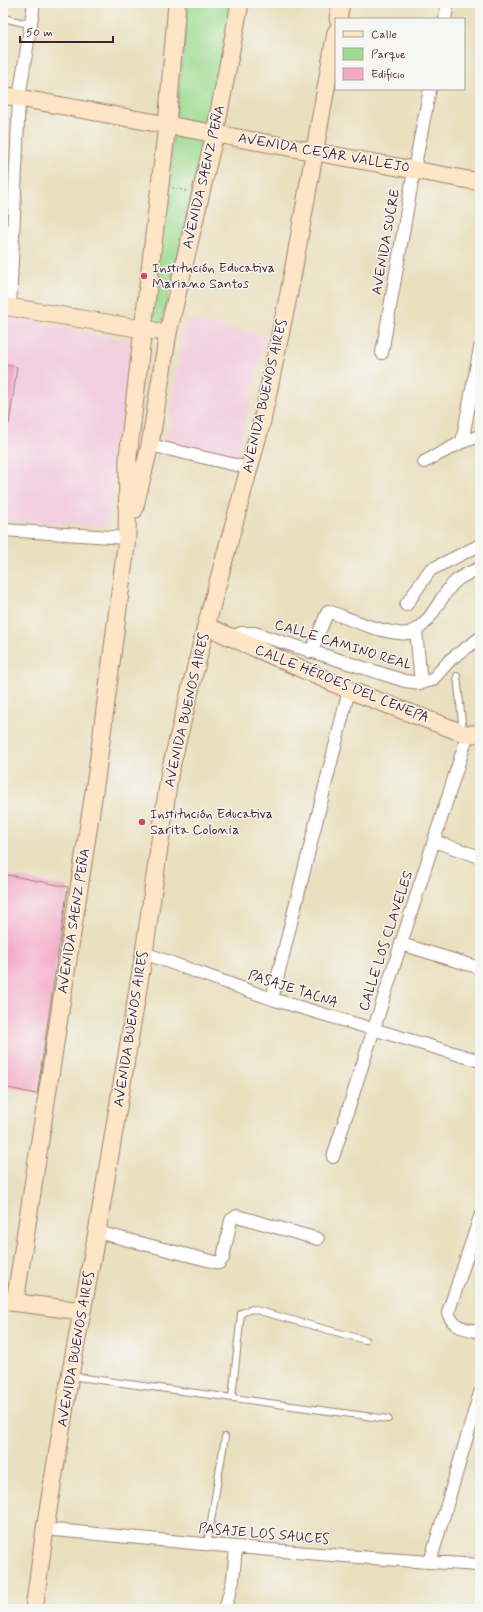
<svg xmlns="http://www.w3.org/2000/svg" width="483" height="1612" viewBox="0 0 483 1612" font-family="Mynerve,sans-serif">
	<rect width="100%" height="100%" fill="#f6f6f2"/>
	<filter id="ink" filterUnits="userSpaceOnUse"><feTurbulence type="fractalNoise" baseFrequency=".025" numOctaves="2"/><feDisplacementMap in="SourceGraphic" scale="8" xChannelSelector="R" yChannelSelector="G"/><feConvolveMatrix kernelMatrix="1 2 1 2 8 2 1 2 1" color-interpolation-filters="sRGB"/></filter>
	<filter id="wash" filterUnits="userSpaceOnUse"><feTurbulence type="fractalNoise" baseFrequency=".012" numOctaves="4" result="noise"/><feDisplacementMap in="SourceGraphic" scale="16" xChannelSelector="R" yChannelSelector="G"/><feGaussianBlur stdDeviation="0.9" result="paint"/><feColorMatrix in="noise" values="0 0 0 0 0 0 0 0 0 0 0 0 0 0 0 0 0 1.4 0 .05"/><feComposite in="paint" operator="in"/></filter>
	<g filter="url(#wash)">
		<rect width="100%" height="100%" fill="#e9e0be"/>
		<path fill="#f3cfe0" d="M 3,316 L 132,341 L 108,527 L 3,520 Z
			M 185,319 L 266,336 L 236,458 L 166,443 Z"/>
		<path fill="#9fdc91" stroke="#747e5e" d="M 187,3 L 236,3 L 215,128 L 175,120 L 186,30 Z
			M 177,135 L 200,139 L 204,146 L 162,321 L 158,324 L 152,324 L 150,320 L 173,138 Z"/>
		<g id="blocks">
			<path fill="#f4a9c7" d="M 3,364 L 17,367 L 9,424 L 3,424 Z
				M 3,874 L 68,887 L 37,1094 L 3,1087 Z"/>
		</g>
	</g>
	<g filter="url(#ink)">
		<use href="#blocks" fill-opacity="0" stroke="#9a8074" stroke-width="1"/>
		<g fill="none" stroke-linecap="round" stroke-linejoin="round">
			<defs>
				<path id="lane" d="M 3,18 L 29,24
					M 457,676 L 463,731
					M 70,1376 L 388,1419
					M 232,1398 L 241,1313 L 252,1309 L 365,1340
					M 207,1545 L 225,1437"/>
				<path id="street" d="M 445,19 L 448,3
					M 10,307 L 19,98 L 34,3
					M 382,353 L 414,170 L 430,89
					M 462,442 L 480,348
					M 150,445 L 249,468
					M 424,462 L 462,442 L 480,436
					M 3,530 L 127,538
					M 406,605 L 430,570 L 480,545
					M 416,630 L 421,683
					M 229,637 L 242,633 L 254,633 L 405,681 L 421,683 L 432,680 L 451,659 L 480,638
					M 311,652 L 328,611 C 350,619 374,630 398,633 C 429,638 437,596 456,581 C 462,575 472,572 480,568
					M 434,841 L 480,857
					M 401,944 L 480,968
					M 144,953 L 272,999 L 480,1061
					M 272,999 L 349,690
					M 333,1157 L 468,734
					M 480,1217 L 448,1313 C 454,1329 465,1328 480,1332
					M 97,1232 L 219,1263 L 223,1258 L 231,1220 L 237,1216 L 318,1239
					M 45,1529 C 190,1543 335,1557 480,1565
					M 430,1562 L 480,1393
					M 225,1609 L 233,1580 L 236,1547"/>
				<path id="secondary" d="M 338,19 L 341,3
					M 3,95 L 480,182
					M 3,306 L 155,331
					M 134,510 L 150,445 L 168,333 L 215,133 L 240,3
					M 206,626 L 349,690 L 463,733 L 468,734 L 480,734
					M 3,1301 L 82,1311
					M 15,1302 L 97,772 L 127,538 L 128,457 L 167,125 L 177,3
					M 34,1609 L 45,1529 L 70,1376 L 97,1232 L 144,953 L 170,771 L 206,626 L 262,421 L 291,283 L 336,32"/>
			</defs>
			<use href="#lane" stroke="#9a8074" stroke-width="8"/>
			<use href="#street" stroke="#9a8074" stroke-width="14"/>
			<use href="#secondary" stroke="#9a8074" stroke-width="19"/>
			<path stroke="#9a8074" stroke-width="2" stroke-dasharray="1 3" stroke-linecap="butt" d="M 173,188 L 186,191"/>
			<use href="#lane" stroke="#fff" stroke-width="6"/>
			<use href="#street" stroke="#fff" stroke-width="12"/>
			<use href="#secondary" stroke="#fee5c5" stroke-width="17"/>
		</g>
	</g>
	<g fill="#d1495b" stroke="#f6f6f2" stroke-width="1.5">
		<circle cx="144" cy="276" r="4"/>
		<circle cx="142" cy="822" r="4"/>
	</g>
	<g text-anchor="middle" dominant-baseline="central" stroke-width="3" stroke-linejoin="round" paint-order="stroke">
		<g font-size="14" fill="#4a1f2b" stroke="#f6f6f2">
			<text transform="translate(324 153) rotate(10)">AVENIDA CESAR VALLEJO</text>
			<text transform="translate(204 177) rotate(-77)">AVENIDA SAENZ PEÑA</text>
			<text transform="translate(386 242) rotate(-80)">AVENIDA SUCRE</text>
			<text transform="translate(265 396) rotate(-77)">AVENIDA BUENOS AIRES</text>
			<text transform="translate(343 645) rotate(17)">CALLE CAMINO REAL</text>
			<text transform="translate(342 684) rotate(22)">CALLE HÉROES DEL CENEPA</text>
			<text transform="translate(187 710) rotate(-77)">AVENIDA BUENOS AIRES</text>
			<text transform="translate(74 921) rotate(-81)">AVENIDA SAENZ PEÑA</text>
			<text transform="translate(386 941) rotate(-72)">CALLE LOS CLAVELES</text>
			<text transform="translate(293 989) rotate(18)">PASAJE TACNA</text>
			<text transform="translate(131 1029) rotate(-81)">AVENIDA BUENOS AIRES</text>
			<text transform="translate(76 1349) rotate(-80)">AVENIDA BUENOS AIRES</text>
			<text transform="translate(264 1534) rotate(5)">PASAJE LOS SAUCES</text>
		</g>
		<g font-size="14" fill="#4a1f2b" stroke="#f6f6f2" text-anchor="start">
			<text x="152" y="268">Institución Educativa<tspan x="152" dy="16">Mariano Santos</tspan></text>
			<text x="150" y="814">Institución Educativa<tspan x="150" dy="16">Sarita Colonia</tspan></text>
		</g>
	</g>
	<rect width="483" height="1612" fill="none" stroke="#f6f6f2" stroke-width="16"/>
	<rect x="335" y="18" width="130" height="72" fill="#f6f6f2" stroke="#b1a0a2"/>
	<rect x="343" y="31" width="20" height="6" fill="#fee5c5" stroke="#b1a0a2"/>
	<text x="371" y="38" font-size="12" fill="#4a1f2b">Calle</text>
	<rect x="343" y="48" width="20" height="12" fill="#9fdc91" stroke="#b1a0a2"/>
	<text x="371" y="58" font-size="12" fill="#4a1f2b">Parque</text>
	<rect x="343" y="68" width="20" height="12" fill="#f4a9c7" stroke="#b1a0a2"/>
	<text x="371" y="78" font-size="12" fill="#4a1f2b">Edificio</text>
	<path d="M20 36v6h93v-6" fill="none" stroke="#4a1f2b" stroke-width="2"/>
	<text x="26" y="36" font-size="12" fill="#4a1f2b" stroke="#f6f6f2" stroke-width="3" paint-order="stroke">50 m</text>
</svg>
